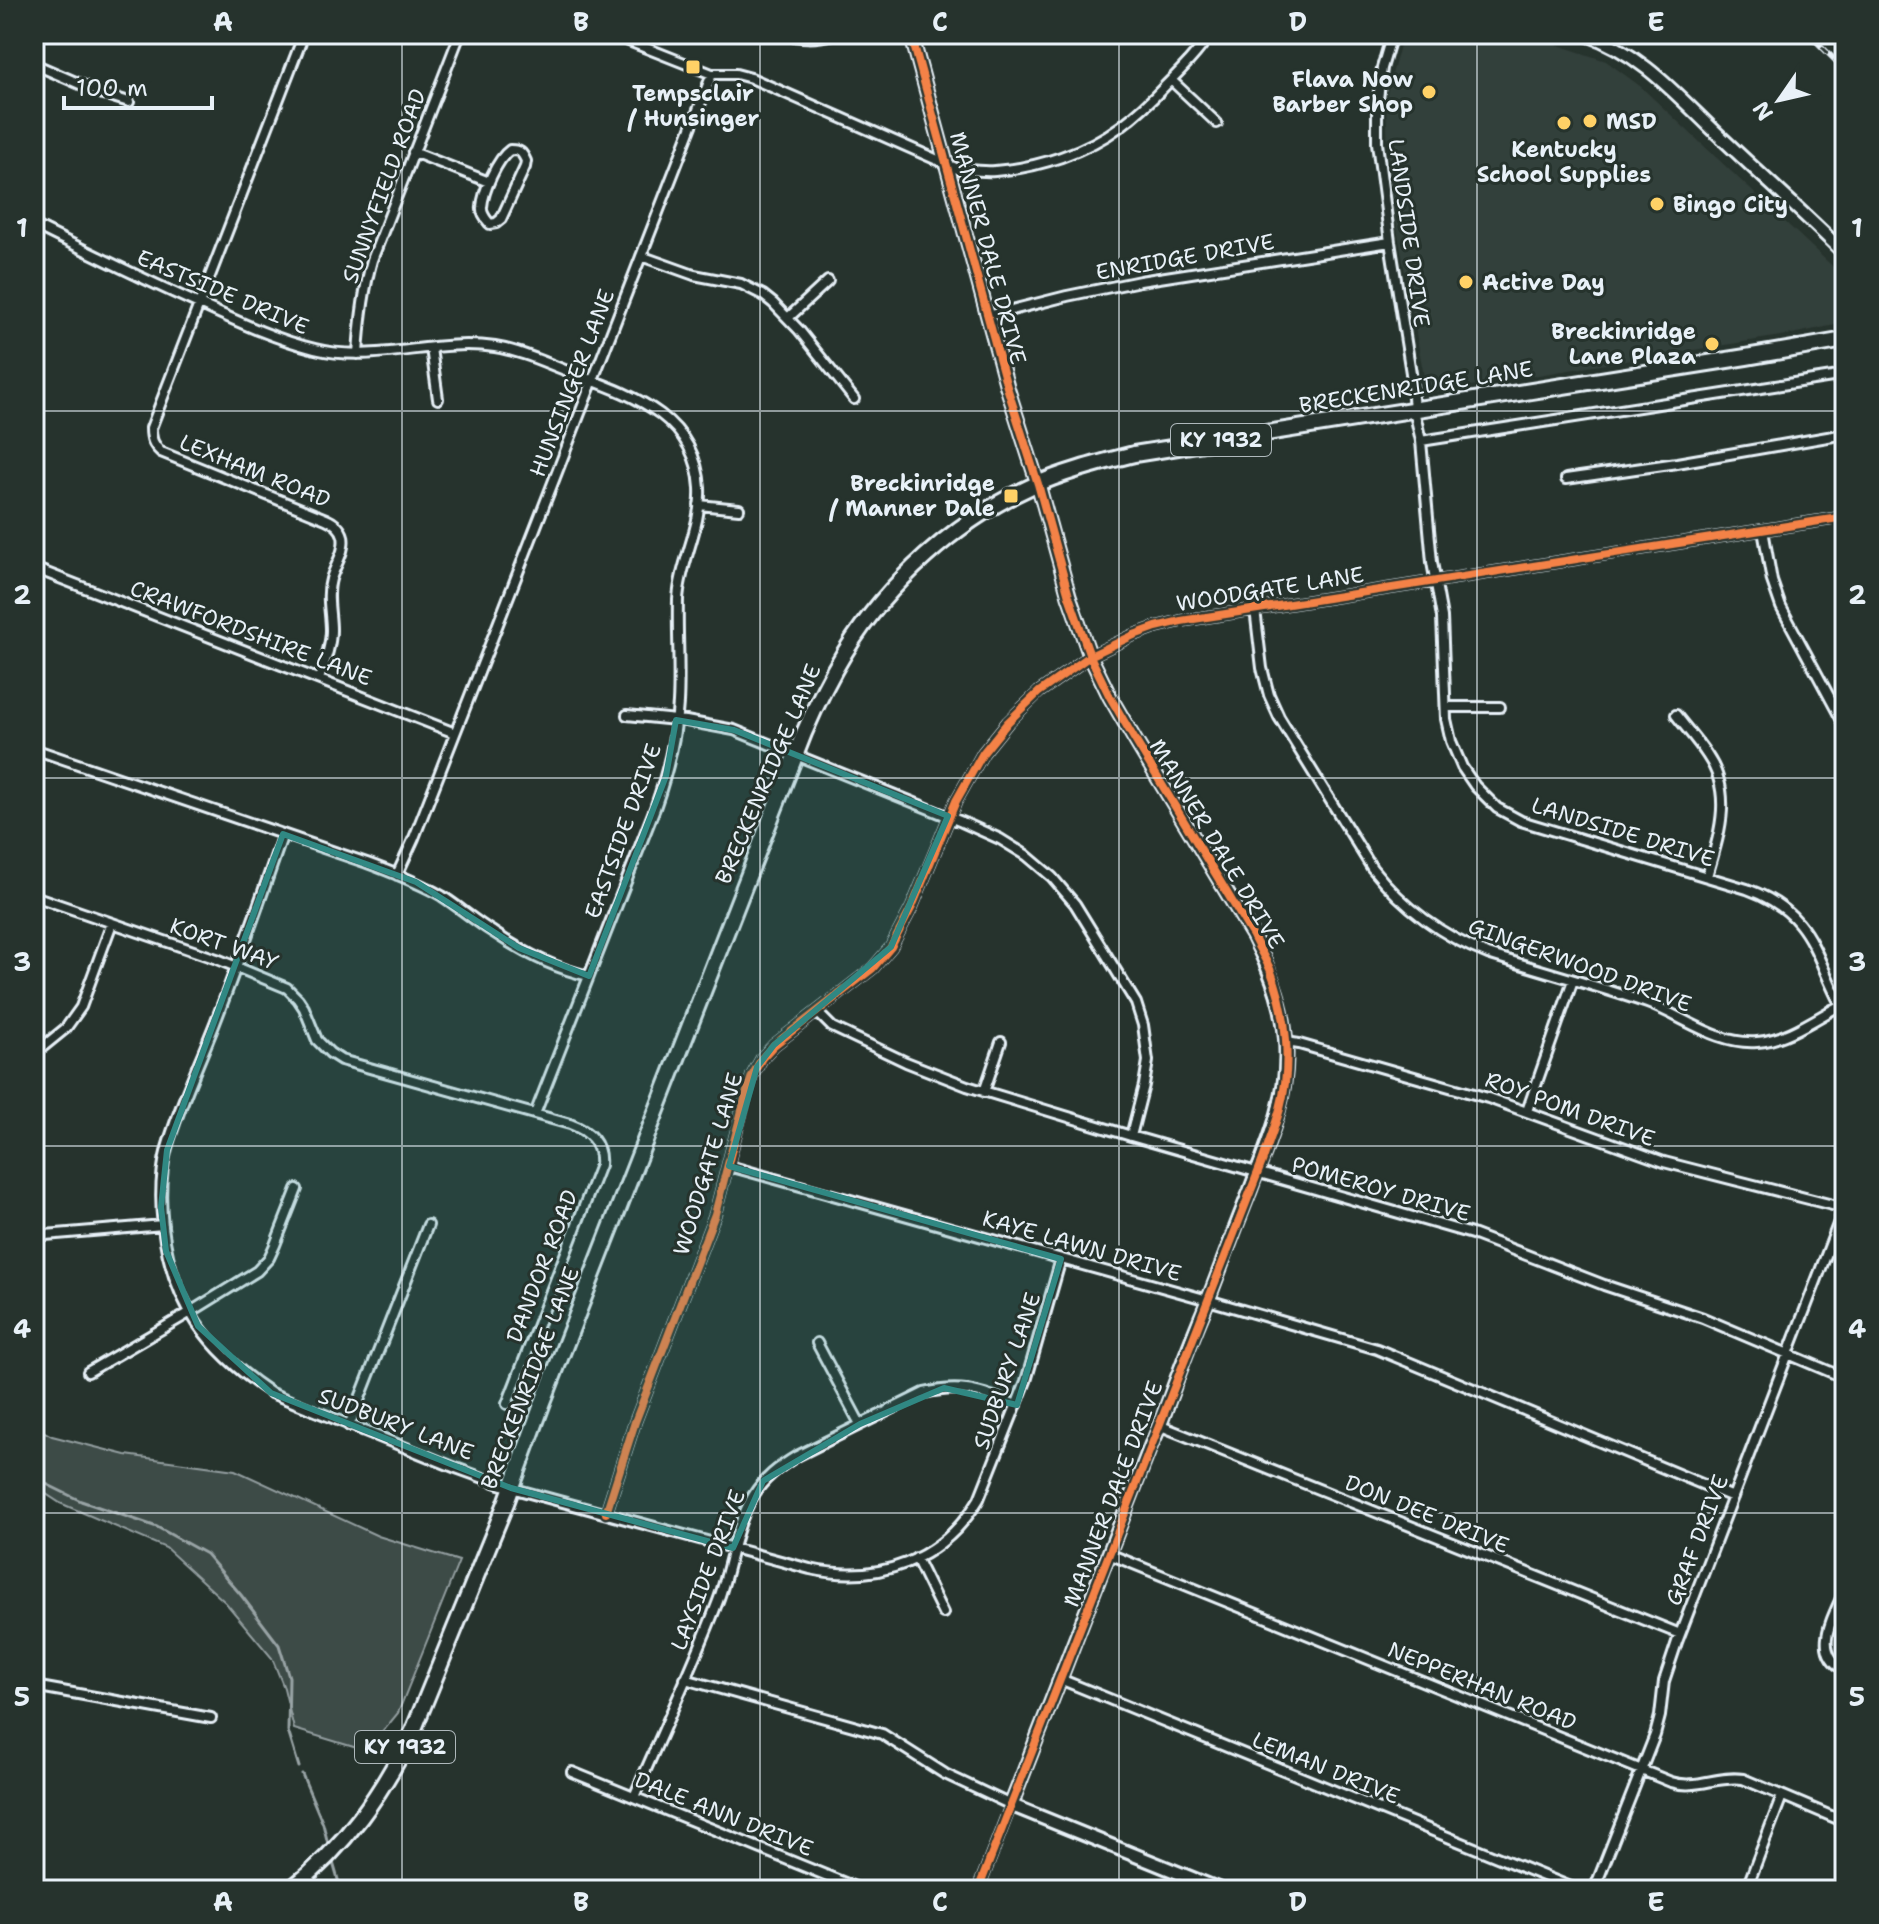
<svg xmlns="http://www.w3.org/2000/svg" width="1879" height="1924" viewBox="0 0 1879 1924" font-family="'Shantell Sans',sans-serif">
	<rect width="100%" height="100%" fill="#26332d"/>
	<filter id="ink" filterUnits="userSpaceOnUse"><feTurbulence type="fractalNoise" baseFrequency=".0125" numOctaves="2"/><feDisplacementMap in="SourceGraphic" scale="16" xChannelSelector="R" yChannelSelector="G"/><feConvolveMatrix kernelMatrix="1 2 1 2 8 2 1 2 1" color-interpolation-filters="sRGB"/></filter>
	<g filter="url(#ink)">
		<path fill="#333f3a" d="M 1403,34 L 1525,34 L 1606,61 L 1640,86 L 1845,278 L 1845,323 L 1787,335 L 1427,393 L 1389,185 L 1386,97 Z"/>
		<path fill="#3e4b47" stroke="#939ea0" stroke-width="2" d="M 34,1426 L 52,1436 L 126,1455 L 235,1470 L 378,1536 L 459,1561 L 398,1713 L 367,1751 L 294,1729 L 284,1688 L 272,1658 L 226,1603 L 166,1548 L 60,1503 L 34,1486 Z"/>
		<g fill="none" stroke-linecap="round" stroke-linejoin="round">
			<path stroke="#98a3a5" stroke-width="3" d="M 34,1478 L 81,1501 L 157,1527 L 206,1554 L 241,1595 L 279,1645 L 289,1677 L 288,1731 L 299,1767
				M 302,1774 L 323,1824 L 329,1848
				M 332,1859 L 341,1890"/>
			<defs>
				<path id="minor" d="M 304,34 L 151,428 C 151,439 153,445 161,452 L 326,519 C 333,522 341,528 343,536 C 346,551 335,565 331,579 C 326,596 331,613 331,630 C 331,647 324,664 319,679
					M 611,34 L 712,74 L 736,74 L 751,78 L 958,169 C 970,170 983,172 995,171 C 1038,168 1086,152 1121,126 C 1137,114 1152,100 1166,85 C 1182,69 1198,53 1210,34
					M 782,34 C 801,38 815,39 833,34
					M 1392,34 L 1382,68 L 1377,107 L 1377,143 L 1390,242 L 1411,373 L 1414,410 L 1421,441 L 1432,562 L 1442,617 L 1446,719 L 1451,741 L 1462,767 L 1475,786 L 1497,808 L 1521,821 L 1747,889 C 1816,914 1813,957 1845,1013
					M 34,64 L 103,94 L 129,102
					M 1171,80 L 1217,123
					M 510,150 C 520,150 522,152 526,161 L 525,167 L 501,219 L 496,223 L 490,224 C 486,219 481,214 482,207 C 483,192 497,159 510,150 Z
					M 413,152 L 489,182
					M 34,225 C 92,254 149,282 208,308 C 243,324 278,340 315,349 C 375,364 435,338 495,347 C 521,351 546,363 570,372 C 628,394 695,413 700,488 C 702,527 680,562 678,600 C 677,634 680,668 678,703 C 676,739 667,774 655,808 L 535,1114
					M 641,256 L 694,275 L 741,284 L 763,295 L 773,303 L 799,330 L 854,399
					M 988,316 L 1067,296 L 1140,281 L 1390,242
					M 788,318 L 828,281
					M 431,348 L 438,399
					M 358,354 C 360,321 363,292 372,260 L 460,34
					M 1421,441 L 1845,375
					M 1566,479 L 1677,463 L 1845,434
					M 699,505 L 739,509
					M 1763,530 L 1772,581 L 1781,607 L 1845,726
					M 34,568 L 455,733
					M 1255,609 L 1262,668 L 1269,695 L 1279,717 L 1372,868 C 1404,908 1441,936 1488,954 C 1541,971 1595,985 1647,1003 C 1683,1016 1717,1045 1757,1042 C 1786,1040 1815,1019 1841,1005
					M 1446,707 L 1500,707
					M 627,715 L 686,721 L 734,730 L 962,822 L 1000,839 L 1026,855 L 1052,877 L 1075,904 L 1136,1003 L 1143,1025 L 1148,1061 L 1144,1085 L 1131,1136
					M 1676,715 C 1686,728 1698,741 1707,755 C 1734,794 1719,835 1707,876
					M 34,749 L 367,863 C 393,873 418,882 442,896 C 459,907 475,921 493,932 C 521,951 555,969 589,976
					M 283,834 C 261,898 239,961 215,1023 C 199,1064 179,1106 167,1148 C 160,1174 160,1200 163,1227 C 172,1303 208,1351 271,1393 L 456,1468 L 511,1488 L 810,1569 C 879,1584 942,1561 979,1499 L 1026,1381 L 1061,1259
					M 397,875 L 414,838 L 489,647 L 712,74
					M 34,896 L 217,959 L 287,988 L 298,999 L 304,1008 L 317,1040 L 330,1053 L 341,1060 L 570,1124 C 589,1131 602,1143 600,1165 L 507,1404
					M 817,1012 L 832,1027 L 906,1062 L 967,1086 L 1131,1136 L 1472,1234 L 1604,1285 L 1703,1318 L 1845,1378
					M 1286,1042 L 1299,1044 L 1488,1098 L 1664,1162 L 1844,1208
					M 34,1054 L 66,1028 L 81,1007 L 112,923
					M 984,1092 L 1001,1042
					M 1527,1111 L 1573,980
					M 729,1166 L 1208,1300 L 1377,1349 L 1733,1497
					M 45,1235 L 163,1225
					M 817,1343 L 860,1424
					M 88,1372 L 189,1313 L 257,1271 L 269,1258 L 275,1245 L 297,1189
					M 349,1426 L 428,1225
					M 1161,1426 L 1680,1634
					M 606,1513 L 635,1422 L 715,1214 L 746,1095 L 752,1076 L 762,1058 L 774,1045 L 873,968 L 891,947 L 912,907 L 956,801 L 983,753 L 1008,722 L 1039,692 L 1090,656 L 1134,635 L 1156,627 L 1181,621 L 1845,517
					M 1109,1554 L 1671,1782 C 1697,1790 1717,1775 1743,1779 L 1845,1822
					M 916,1558 L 943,1613
					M 1845,1589 C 1834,1617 1810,1651 1845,1670
					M 685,1679 L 882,1734 L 945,1774 L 1011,1805 L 978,1890
					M 1060,1679 L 1578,1890
					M 34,1686 L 211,1718
					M 572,1772 L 862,1890
					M 634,1797 C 662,1732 693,1667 718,1601 C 731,1567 734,1527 753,1496 C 764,1478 779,1467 797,1456 L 924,1393 C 963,1384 980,1392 1017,1405
					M 1594,1890 L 1655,1735 L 1660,1716 L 1664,1681 L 1677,1642 L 1845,1206
					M 1746,1890 L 1782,1796"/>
				<path id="tertiary" d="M 911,34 L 1007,387 L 1038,484 L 1069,596 L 1090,656 L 1110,697 L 1135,740 L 1253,936 C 1272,974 1287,1013 1286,1057 C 1286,1105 1266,1147 1250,1191 C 1234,1230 1220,1270 1204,1310 C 1191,1340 1180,1370 1169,1400 C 1163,1416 1159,1431 1151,1445 L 1011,1805 L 1221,1890
					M 1585,34 C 1643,53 1682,101 1725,141 C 1765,179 1806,215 1845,254"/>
				<path id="primary" d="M 290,1890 C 345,1847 382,1793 413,1731 L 506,1503 L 543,1402 L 804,733 C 816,705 829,678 845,652 C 888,582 956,521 1030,487 C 1063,472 1099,463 1134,454 L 1746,357 L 1845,340"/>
			</defs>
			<use href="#minor" stroke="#e8f1f8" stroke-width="14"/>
			<use href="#tertiary" stroke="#e8f1f8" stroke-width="17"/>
			<use href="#primary" stroke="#e8f1f8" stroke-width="20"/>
			<use href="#minor" stroke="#26332d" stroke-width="8"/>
			<use href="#tertiary" stroke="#26332d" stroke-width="11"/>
			<use href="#primary" stroke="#26332d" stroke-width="14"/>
			<defs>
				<path id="rail" d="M 1809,34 L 1845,70"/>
			</defs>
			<use href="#rail" stroke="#e8f1f8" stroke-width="6"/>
			<use href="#rail" stroke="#26332d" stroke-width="3" stroke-dasharray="9" stroke-linecap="butt"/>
			<defs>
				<path id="cycleway" d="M 911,34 L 1007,387 L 1038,484 L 1069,596 L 1090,656 L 1110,697 L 1135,740 L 1253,936 C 1258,947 1265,958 1270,969 C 1287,1012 1292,1064 1280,1109 C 1275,1127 1268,1144 1262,1162 L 978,1890
					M 606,1513 L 635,1422 L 715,1214 L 746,1095 L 752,1076 L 762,1058 L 774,1045 L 873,968 L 891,947 L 912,907 L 956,801 L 983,753 L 1008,722 L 1039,692 L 1090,656 L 1134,635 L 1156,627 L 1181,621 L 1845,517"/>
			</defs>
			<use href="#cycleway" stroke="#26332d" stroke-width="13"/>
			<use href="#cycleway" stroke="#f48246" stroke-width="8"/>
		</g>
	</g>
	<path fill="#308883" fill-opacity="0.2" stroke="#308883" stroke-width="6" stroke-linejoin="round" d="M 676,720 L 734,730 L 948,816 L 891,947 L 774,1045 L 757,1067 L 729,1166 L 1061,1259 L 1017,1405 L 944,1388 L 860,1424 L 763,1481 L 733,1548 L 511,1488 L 271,1393 L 198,1326 L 166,1251 L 161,1207 L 167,1150 L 283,834 L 416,882 L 519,948 L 589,976 L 666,776 Z"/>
	<path fill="none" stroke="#e8f1f8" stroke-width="2" stroke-opacity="0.55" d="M 402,34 L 402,1890M 760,34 L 760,1890M 1119,34 L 1119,1890M 1477,34 L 1477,1890M 34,411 L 1845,411M 34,778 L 1845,778M 34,1146 L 1845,1146M 34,1513 L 1845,1513"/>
	<g fill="#ffd166" stroke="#26332d" stroke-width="3">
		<rect x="685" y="59" width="16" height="16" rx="4"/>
		<circle cx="1429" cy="92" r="8"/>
		<circle cx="1590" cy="121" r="8"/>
		<circle cx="1564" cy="123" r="8"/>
		<circle cx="1657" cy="204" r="8"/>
		<circle cx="1466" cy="282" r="8"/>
		<circle cx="1712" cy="344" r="8"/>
		<rect x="1003" y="488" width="16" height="16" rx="4"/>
	</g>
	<g text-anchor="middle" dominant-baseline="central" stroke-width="6" stroke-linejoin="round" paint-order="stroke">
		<g fill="#26332d" stroke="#aeb8bb" stroke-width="2">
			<rect x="1171" y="424" width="100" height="32" rx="6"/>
			<rect x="355" y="1731" width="100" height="32" rx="6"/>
		</g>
		<g font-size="20" font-weight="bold" fill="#e8f1f8">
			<text x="1221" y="440">KY 1932</text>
			<text x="405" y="1747">KY 1932</text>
		</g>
		<g font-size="22" font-weight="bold" fill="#e8f1f8" stroke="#26332d" text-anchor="end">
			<text x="1413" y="79">Flava Now<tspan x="1413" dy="25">Barber Shop</tspan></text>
			<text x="693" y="93" text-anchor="middle">Tempsclair<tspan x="693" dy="25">/ Hunsinger</tspan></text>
			<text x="1606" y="121" text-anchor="start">MSD</text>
			<text x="1564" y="149" text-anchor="middle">Kentucky<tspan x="1564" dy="25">School Supplies</tspan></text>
			<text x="1673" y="204" text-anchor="start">Bingo City</text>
			<text x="1482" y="282" text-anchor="start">Active Day</text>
			<text x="1696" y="331">Breckinridge<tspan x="1696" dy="25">Lane Plaza</tspan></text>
			<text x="995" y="483">Breckinridge<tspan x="995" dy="25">/ Manner Dale</tspan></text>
		</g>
		<g font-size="22" fill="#e8f1f8" stroke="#26332d">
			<text transform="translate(384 186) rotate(-70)">SUNNYFIELD ROAD</text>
			<text transform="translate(1409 233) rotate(82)">LANDSIDE DRIVE</text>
			<text transform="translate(988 248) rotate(75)">MANNER DALE DRIVE</text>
			<text transform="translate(1185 257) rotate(-10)">ENRIDGE DRIVE</text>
			<text transform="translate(223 292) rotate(23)">EASTSIDE DRIVE</text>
			<text transform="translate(572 383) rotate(-69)">HUNSINGER LANE</text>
			<text transform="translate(1416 387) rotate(-9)">BRECKENRIDGE LANE</text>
			<text transform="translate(255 471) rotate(22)">LEXHAM ROAD</text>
			<text transform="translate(1270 589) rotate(-9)">WOODGATE LANE</text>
			<text transform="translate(251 633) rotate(21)">CRAWFORDSHIRE LANE</text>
			<text transform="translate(768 774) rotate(-67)">BRECKENRIDGE LANE</text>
			<text transform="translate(623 831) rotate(-70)">EASTSIDE DRIVE</text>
			<text transform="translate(1623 832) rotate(17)">LANDSIDE DRIVE</text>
			<text transform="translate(1217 844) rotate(59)">MANNER DALE DRIVE</text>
			<text transform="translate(224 944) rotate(20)">KORT WAY</text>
			<text transform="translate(1580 965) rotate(20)">GINGERWOOD DRIVE</text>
			<text transform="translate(1570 1109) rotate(20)">ROY POM DRIVE</text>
			<text transform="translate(708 1164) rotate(-73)">WOODGATE LANE</text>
			<text transform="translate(1381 1189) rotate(16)">POMEROY DRIVE</text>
			<text transform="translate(1082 1246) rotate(16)">KAYE LAWN DRIVE</text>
			<text transform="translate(542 1266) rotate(-69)">DANDOR ROAD</text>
			<text transform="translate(1007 1371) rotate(-71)">SUDBURY LANE</text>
			<text transform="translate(530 1378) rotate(-69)">BRECKENRIDGE LANE</text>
			<text transform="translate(396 1424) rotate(21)">SUDBURY LANE</text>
			<text transform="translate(1113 1494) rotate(-69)">MANNER DALE DRIVE</text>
			<text transform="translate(1427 1514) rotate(22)">DON DEE DRIVE</text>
			<text transform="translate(1697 1540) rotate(-69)">GRAF DRIVE</text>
			<text transform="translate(708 1570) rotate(-69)">LAYSIDE DRIVE</text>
			<text transform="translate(1482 1686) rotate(22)">NEPPERHAN ROAD</text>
			<text transform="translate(1326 1768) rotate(22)">LEMAN DRIVE</text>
			<text transform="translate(724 1814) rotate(22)">DALE ANN DRIVE</text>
		</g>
	</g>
	<rect width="1879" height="1924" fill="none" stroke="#26332d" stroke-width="88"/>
	<g transform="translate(1779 100) rotate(236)" stroke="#26332d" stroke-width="6" paint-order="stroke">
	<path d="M0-6L14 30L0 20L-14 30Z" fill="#e8f1f8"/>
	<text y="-12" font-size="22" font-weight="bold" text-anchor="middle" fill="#e8f1f8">N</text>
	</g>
	<path d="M64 96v12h148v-12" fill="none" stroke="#e8f1f8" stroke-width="4"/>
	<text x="76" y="96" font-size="24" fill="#e8f1f8" stroke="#26332d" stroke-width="6" paint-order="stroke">100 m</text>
	<rect x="44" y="44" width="1791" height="1836" fill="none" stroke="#e8f1f8" stroke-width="3"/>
	<g font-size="26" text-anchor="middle" font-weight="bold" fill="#e8f1f8">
		<text x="223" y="31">A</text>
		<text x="581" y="31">B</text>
		<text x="940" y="31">C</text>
		<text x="1298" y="31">D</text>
		<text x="1656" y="31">E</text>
		<text x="22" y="237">1</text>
		<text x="1857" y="237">1</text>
		<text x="22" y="604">2</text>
		<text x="1857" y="604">2</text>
		<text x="22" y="971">3</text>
		<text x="1857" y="971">3</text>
		<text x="22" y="1338">4</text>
		<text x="1857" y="1338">4</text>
		<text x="22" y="1706">5</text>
		<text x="1857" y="1706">5</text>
		<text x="223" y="1911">A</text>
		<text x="581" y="1911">B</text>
		<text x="940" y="1911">C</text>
		<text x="1298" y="1911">D</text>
		<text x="1656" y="1911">E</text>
	</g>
</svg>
